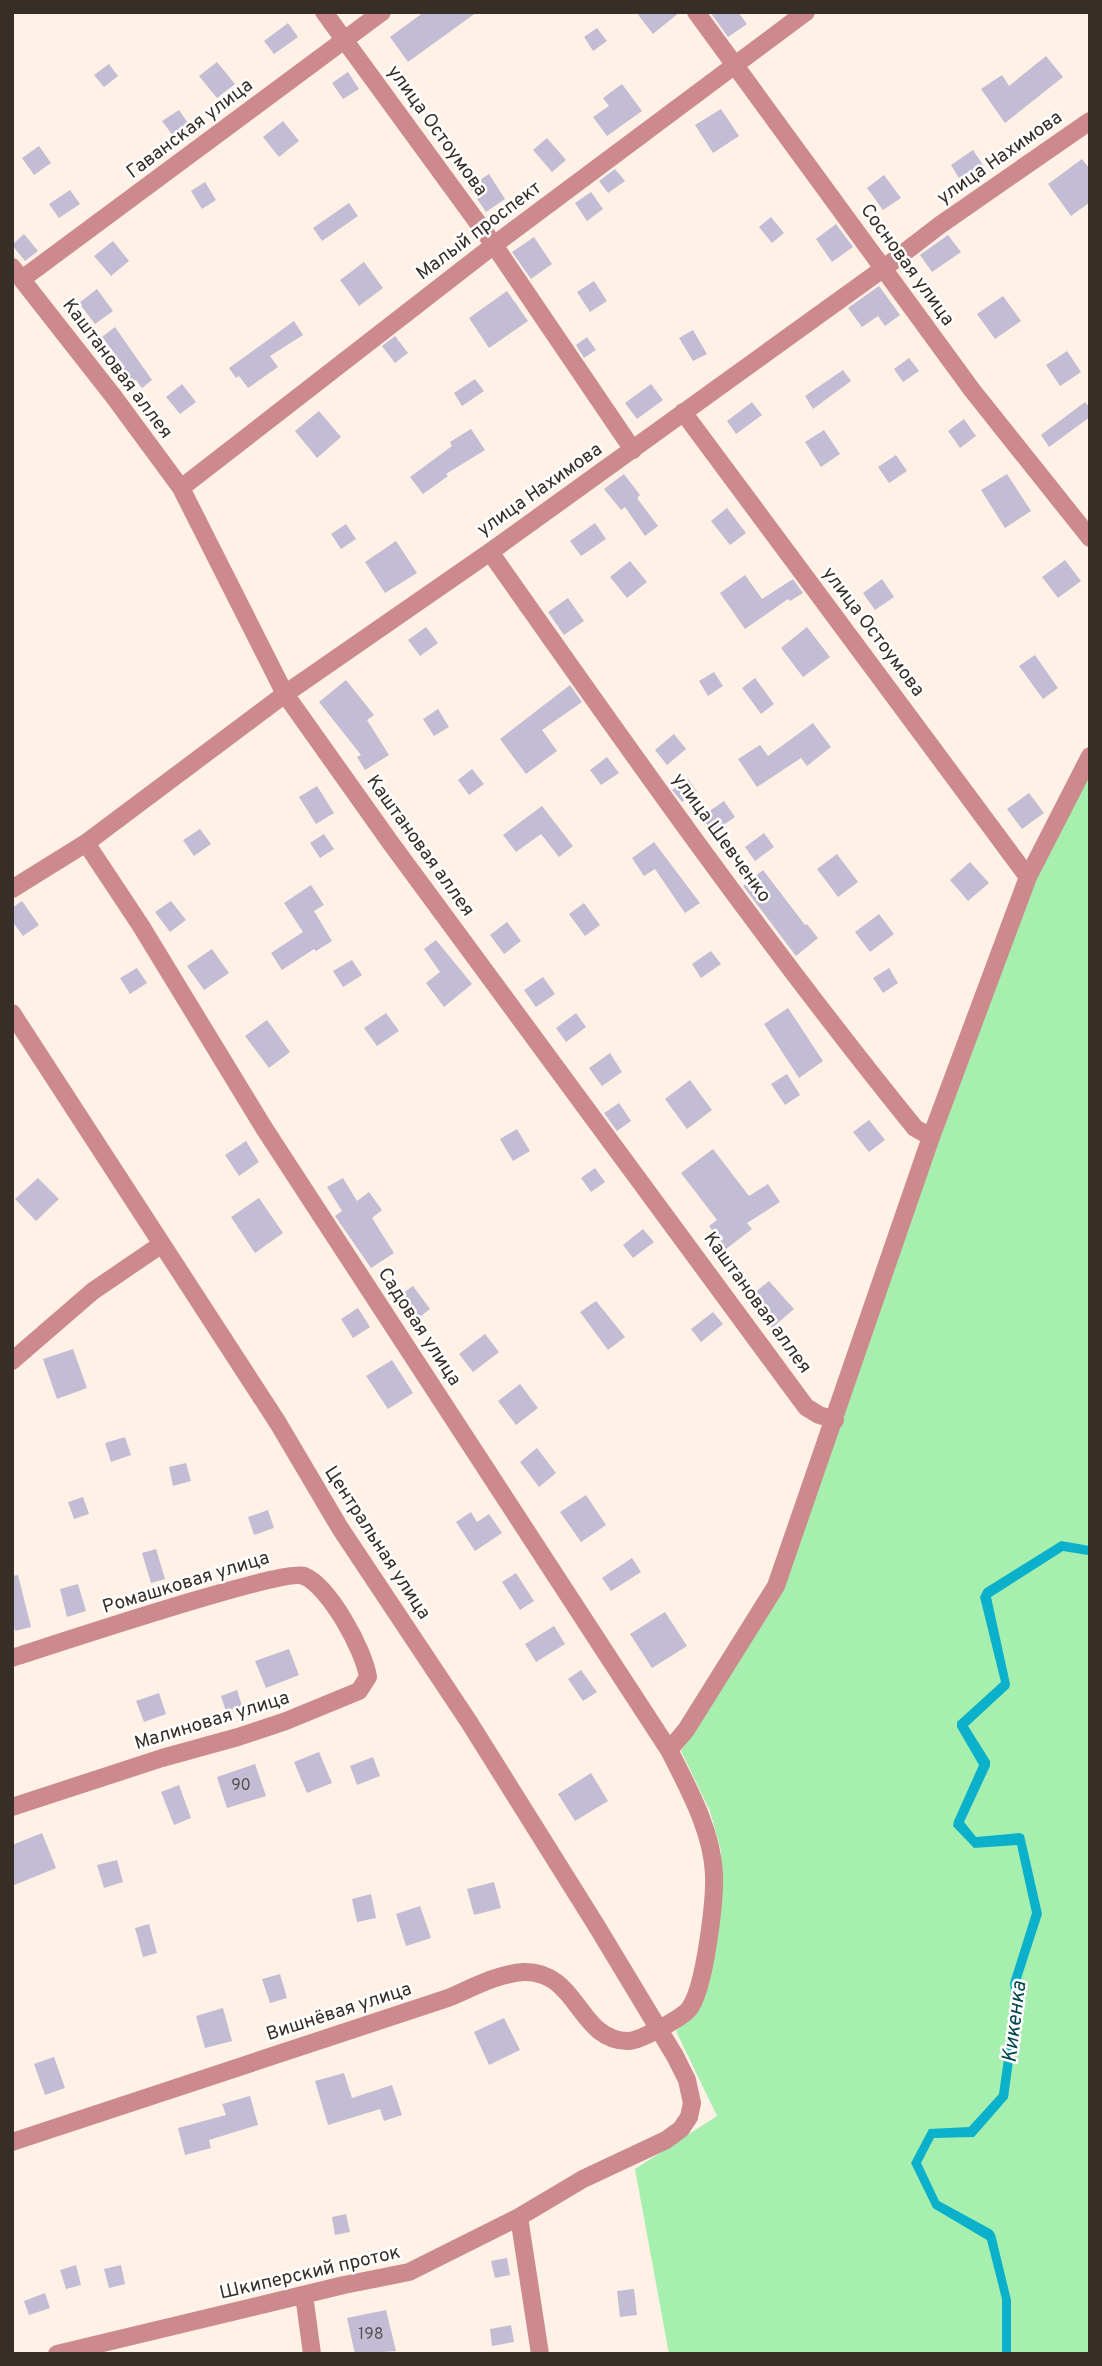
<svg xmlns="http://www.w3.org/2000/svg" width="1102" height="2366" viewBox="0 0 1102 2366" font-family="Overpass,sans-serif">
	<rect width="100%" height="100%" fill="#fff1e6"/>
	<path fill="#a6efae" d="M 1090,773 L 1090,1546 L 1068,1543 L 1088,1555 L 1090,1560 L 1090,2354 L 669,2354 L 635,2169 L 717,2116 L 676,2031 L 697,2013 L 717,1914 L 721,1851 L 710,1811 L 681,1751 L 781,1589 L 933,1147 L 1034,880 Z"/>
	<path fill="#0bb1cb" d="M 1061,1541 L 1090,1546 L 1090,1571 L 1088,1555 L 1063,1551 L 991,1597 L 1010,1684 L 1009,1688 L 968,1726 L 990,1761 L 990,1766 L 964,1822 L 976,1837 L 1020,1833 L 1024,1835 L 1042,1914 L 1020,1982 L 1021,2002 L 1008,2098 L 974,2137 L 934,2138 L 921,2163 L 939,2201 L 992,2230 L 995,2234 L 1011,2300 L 1011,2354 L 1002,2354 L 1002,2299 L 987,2240 L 933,2208 L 911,2163 L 929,2129 L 969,2127 L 999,2094 L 1012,2003 L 1010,1983 L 1032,1913 L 1017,1845 L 974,1848 L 953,1826 L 954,1821 L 979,1765 L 957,1727 L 957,1722 L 1001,1682 L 980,1597 L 984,1589 Z"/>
	<path fill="#c2bcd4" d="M 424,12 L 477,12 L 408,62 L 390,37 Z
		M 636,12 L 680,12 L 653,34 Z
		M 710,12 L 738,12 L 747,24 L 728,37 Z
		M 288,23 L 298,37 L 274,54 L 264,41 Z
		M 597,28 L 607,41 L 593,51 L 584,37 Z
		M 1046,56 L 1063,77 L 1005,123 L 981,89 L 1002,75 L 1009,86 Z
		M 217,62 L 235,84 L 217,98 L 199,76 Z
		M 109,64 L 118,76 L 104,87 L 94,75 Z
		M 348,72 L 359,89 L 343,99 L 332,83 Z
		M 622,84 L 642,111 L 607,136 L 593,117 L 609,106 L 603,98 Z
		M 721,109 L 739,136 L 713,153 L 695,125 Z
		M 179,110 L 192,129 L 176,140 L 162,121 Z
		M 283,121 L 299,141 L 279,157 L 263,137 Z
		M 547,138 L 566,160 L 552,172 L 533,150 Z
		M 39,146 L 51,163 L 34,175 L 22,158 Z
		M 973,150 L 985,168 L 962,183 L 951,165 Z
		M 1082,159 L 1090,169 L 1090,202 L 1071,216 L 1048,184 Z
		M 615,169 L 625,181 L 608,193 L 599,181 Z
		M 489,174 L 505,199 L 486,212 L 469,187 Z
		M 884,175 L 901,198 L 883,210 L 867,188 Z
		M 205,182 L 216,200 L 202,209 L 191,191 Z
		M 70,190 L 80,204 L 59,218 L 49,204 Z
		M 591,192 L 603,209 L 587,221 L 575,203 Z
		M 349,203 L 358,216 L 322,241 L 313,228 Z
		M 771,217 L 784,233 L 772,243 L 759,227 Z
		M 836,224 L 853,247 L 832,262 L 816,239 Z
		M 24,234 L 38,251 L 25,261 L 12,245 Z
		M 948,235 L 961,252 L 932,272 L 920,255 Z
		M 534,237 L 552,264 L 531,279 L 512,252 Z
		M 113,241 L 129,261 L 111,276 L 94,256 Z
		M 364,262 L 383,288 L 359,306 L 340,280 Z
		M 594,281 L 607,301 L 590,312 L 577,292 Z
		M 879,286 L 900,315 L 885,326 L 878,316 L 862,327 L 848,308 Z
		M 97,289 L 113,311 L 95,324 L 79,303 Z
		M 507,291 L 528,321 L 489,348 L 469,318 Z
		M 1003,296 L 1021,321 L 995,339 L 977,314 Z
		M 294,321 L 303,335 L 270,356 L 278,367 L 248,388 L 239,376 L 236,378 L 229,368 Z
		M 115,327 L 152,380 L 142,388 L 136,380 L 132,382 L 123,369 L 125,367 L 102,337 Z
		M 693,330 L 707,354 L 693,361 L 679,338 Z
		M 395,336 L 408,353 L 395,363 L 382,346 Z
		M 587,337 L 596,350 L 584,358 L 576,345 Z
		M 1067,351 L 1081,372 L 1060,386 L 1046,365 Z
		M 909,358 L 919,371 L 903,382 L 894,369 Z
		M 843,370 L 851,381 L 813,409 L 805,396 Z
		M 475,379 L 484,391 L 462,406 L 454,393 Z
		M 182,384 L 196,402 L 180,414 L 166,397 Z
		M 651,384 L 663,400 L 637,419 L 625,403 Z
		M 752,402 L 762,415 L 736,434 L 727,421 Z
		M 1085,402 L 1090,408 L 1090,417 L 1049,447 L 1041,435 Z
		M 319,411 L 341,437 L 317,458 L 295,431 Z
		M 964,419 L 976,436 L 960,448 L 948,431 Z
		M 471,429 L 485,450 L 446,474 L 448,476 L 423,494 L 410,477 L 452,446 L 450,442 Z
		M 824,430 L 840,454 L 821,467 L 805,442 Z
		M 896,455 L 907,471 L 889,483 L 878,467 Z
		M 624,474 L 640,495 L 637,498 L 658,526 L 645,536 L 625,507 L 621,510 L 604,489 Z
		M 1007,474 L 1031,511 L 1005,528 L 981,490 Z
		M 727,508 L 746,533 L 730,545 L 711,521 Z
		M 595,523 L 606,539 L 581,556 L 570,541 Z
		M 346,524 L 356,539 L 341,549 L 331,534 Z
		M 396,541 L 417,573 L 385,593 L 365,562 Z
		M 1065,560 L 1081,581 L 1058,598 L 1042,577 Z
		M 630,561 L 647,582 L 627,598 L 610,577 Z
		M 745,575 L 762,599 L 793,579 L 803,593 L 790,601 L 788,599 L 745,629 L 720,593 Z
		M 882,579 L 894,597 L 875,610 L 863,593 Z
		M 568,598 L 584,621 L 564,635 L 548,612 Z
		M 426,627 L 438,643 L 420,656 L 408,640 Z
		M 807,627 L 830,657 L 803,677 L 781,648 Z
		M 1035,655 L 1058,688 L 1043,699 L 1019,666 Z
		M 714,672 L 723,686 L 708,696 L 699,681 Z
		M 755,678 L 774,704 L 761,714 L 742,688 Z
		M 346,680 L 374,715 L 367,720 L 389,755 L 365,770 L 357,757 L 361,755 L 319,702 Z
		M 570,685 L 582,702 L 542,730 L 557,751 L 526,774 L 500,739 Z
		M 438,709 L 449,727 L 434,736 L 423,719 Z
		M 813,723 L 831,747 L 807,766 L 801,758 L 757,787 L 738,759 L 760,745 L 768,756 Z
		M 674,734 L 686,749 L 667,765 L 655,750 Z
		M 607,757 L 619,773 L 601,785 L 590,770 Z
		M 472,769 L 484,784 L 469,795 L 458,780 Z
		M 688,779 L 697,792 L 682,802 L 672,790 Z
		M 317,786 L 334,813 L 316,824 L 299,797 Z
		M 1029,793 L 1044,813 L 1022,829 L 1007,809 Z
		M 724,801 L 735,817 L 713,832 L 701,817 Z
		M 542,806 L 573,846 L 559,857 L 541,834 L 516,852 L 503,835 Z
		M 200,829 L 211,844 L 194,856 L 183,840 Z
		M 764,833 L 774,847 L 755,861 L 745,847 Z
		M 324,834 L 334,849 L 320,858 L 310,843 Z
		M 654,842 L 700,903 L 685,913 L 655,869 L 644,876 L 632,858 Z
		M 837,854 L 858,882 L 838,897 L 817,869 Z
		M 970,862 L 989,883 L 968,901 L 950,880 Z
		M 763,870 L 805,925 L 807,924 L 818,938 L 796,956 L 743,886 Z
		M 311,885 L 324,905 L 314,911 L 332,941 L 316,951 L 314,949 L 282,970 L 271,953 L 303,932 L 284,903 Z
		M 22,901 L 39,925 L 23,936 L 12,921 L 12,908 Z
		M 171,901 L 186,920 L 170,932 L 155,912 Z
		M 584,903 L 600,925 L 585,936 L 569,914 Z
		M 879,914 L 894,934 L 870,952 L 855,932 Z
		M 507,922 L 521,941 L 504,954 L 490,935 Z
		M 436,940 L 472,984 L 444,1007 L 426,983 L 440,972 L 424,949 Z
		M 212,949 L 229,973 L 204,990 L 187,966 Z
		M 711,951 L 721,964 L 701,978 L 692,964 Z
		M 352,960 L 362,975 L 343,987 L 333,971 Z
		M 137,968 L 147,983 L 130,994 L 120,978 Z
		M 889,968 L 898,983 L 883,993 L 873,978 Z
		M 543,977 L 555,994 L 536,1007 L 524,990 Z
		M 788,1008 L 823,1061 L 799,1078 L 764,1024 Z
		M 386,1013 L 399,1031 L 377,1046 L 364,1028 Z
		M 576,1013 L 586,1027 L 566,1042 L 556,1028 Z
		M 267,1020 L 290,1052 L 269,1068 L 245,1036 Z
		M 610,1053 L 622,1072 L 602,1086 L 589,1068 Z
		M 787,1074 L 800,1095 L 785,1105 L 771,1084 Z
		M 690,1080 L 712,1110 L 687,1129 L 665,1099 Z
		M 619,1103 L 631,1121 L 617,1131 L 604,1113 Z
		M 869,1120 L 885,1140 L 869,1152 L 853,1132 Z
		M 517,1129 L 530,1151 L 513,1161 L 500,1139 Z
		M 246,1141 L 259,1162 L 239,1176 L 225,1155 Z
		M 713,1149 L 749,1196 L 768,1184 L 780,1202 L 747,1223 L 752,1229 L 726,1249 L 709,1226 L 717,1220 L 681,1173 Z
		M 595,1168 L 605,1182 L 591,1192 L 581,1178 Z
		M 38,1178 L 59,1199 L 36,1221 L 15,1199 Z
		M 343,1178 L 357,1201 L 369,1192 L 382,1210 L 372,1218 L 394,1253 L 371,1268 L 335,1216 L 342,1211 L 327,1187 Z
		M 259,1198 L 283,1233 L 255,1253 L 231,1217 Z
		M 643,1229 L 654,1242 L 633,1258 L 623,1245 Z
		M 769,1281 L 794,1309 L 772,1328 L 747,1299 Z
		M 413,1286 L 430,1309 L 413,1322 L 396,1298 Z
		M 596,1301 L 625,1337 L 608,1350 L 580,1312 Z
		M 358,1308 L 370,1327 L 353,1338 L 341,1319 Z
		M 713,1312 L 723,1324 L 701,1342 L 691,1329 Z
		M 485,1334 L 499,1352 L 473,1372 L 459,1354 Z
		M 73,1349 L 87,1388 L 57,1399 L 43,1359 Z
		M 392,1360 L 413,1393 L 388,1409 L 366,1376 Z
		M 520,1384 L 538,1408 L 516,1425 L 498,1401 Z
		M 125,1437 L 131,1455 L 111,1462 L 105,1443 Z
		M 537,1448 L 556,1473 L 539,1487 L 520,1462 Z
		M 186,1463 L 191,1481 L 173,1486 L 169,1467 Z
		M 586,1495 L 606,1525 L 581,1542 L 560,1512 Z
		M 83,1497 L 89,1514 L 74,1519 L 68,1502 Z
		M 268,1510 L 274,1528 L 254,1535 L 248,1517 Z
		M 471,1512 L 477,1522 L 489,1514 L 502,1533 L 475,1551 L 456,1522 Z
		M 156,1549 L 165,1579 L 151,1583 L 142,1553 Z
		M 632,1558 L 641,1572 L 611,1591 L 602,1578 Z
		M 516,1573 L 534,1601 L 520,1610 L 502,1582 Z
		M 18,1575 L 31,1627 L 15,1631 L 12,1620 L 12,1576 Z
		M 78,1584 L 86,1611 L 67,1617 L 60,1589 Z
		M 665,1612 L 687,1646 L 652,1668 L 630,1634 Z
		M 554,1626 L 565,1644 L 536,1662 L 525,1644 Z
		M 289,1649 L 299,1675 L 266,1688 L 255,1661 Z
		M 581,1670 L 597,1692 L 583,1701 L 568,1679 Z
		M 237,1690 L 242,1706 L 226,1711 L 221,1696 Z
		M 159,1693 L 166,1714 L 144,1722 L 136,1701 Z
		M 319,1752 L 332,1783 L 307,1793 L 294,1762 Z
		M 373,1757 L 380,1776 L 357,1785 L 350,1766 Z
		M 255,1764 L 266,1796 L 227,1808 L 217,1777 Z
		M 591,1773 L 608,1801 L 575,1821 L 558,1794 Z
		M 179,1785 L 191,1818 L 174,1825 L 161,1792 Z
		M 42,1833 L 56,1868 L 12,1886 L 12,1845 Z
		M 117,1860 L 123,1882 L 104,1888 L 97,1865 Z
		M 494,1882 L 501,1908 L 474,1915 L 467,1889 Z
		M 371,1894 L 376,1918 L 357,1922 L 352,1899 Z
		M 420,1906 L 431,1938 L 406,1946 L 396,1914 Z
		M 149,1924 L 157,1953 L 143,1957 L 135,1928 Z
		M 280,1974 L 287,1998 L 270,2003 L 262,1979 Z
		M 223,2008 L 232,2041 L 205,2048 L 196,2016 Z
		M 504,2018 L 520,2050 L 489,2065 L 474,2032 Z
		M 54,2057 L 65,2088 L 45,2095 L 34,2064 Z
		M 344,2073 L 352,2098 L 392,2085 L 402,2115 L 384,2121 L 380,2109 L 328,2125 L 315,2081 Z
		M 250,2096 L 258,2125 L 209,2140 L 211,2148 L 185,2155 L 178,2128 L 226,2115 L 222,2104 Z
		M 346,2214 L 350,2232 L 335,2235 L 332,2217 Z
		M 507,2258 L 510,2275 L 495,2278 L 491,2261 Z
		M 76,2265 L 81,2285 L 66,2289 L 60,2270 Z
		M 121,2265 L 125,2284 L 109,2288 L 104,2269 Z
		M 634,2289 L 637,2315 L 620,2317 L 617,2291 Z
		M 45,2293 L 50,2308 L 29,2315 L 24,2301 Z
		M 386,2310 L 396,2351 L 355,2354 L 347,2318 Z
		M 511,2325 L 514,2342 L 492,2346 L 490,2329 Z"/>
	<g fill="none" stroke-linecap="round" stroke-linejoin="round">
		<path stroke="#cc8a8c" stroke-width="18" d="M 324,12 L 494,245 L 633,450
			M 696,12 L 972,390 L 1090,538
			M 12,267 L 114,397 L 181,488 L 285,694 L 390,842 L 806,1407 L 819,1415 L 835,1420
			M 22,279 L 382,12
			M 683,412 L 1028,877
			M 181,488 L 494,245 L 806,12
			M 490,552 C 627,747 765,943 915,1128 L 931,1137
			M 12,889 L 86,843 L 285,694 L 490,552 L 884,268 L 940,225 L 1090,121
			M 12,1013 L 278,1423 L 340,1528 L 469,1722 L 596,1925 L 675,2056 L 687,2080 L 692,2103 L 689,2117 L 681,2129 L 666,2140 L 583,2179 L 519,2217 L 409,2272 L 344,2285 L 57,2354
			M 12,1361 L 93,1291 L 162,1244
			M 12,1658 C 50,1646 283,1568 304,1576 C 329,1586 364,1650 368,1677 L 359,1691 L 286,1721 L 238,1737 L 162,1758 L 12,1807
			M 669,1750 L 686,1730 L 776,1586 L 931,1137 L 1028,877 L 1090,756
			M 12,2142 L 448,1998 C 472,1988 497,1974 523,1972 C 579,1970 578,2042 629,2041 C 641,2040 682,2018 689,2009 C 705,1989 715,1900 714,1874 C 712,1830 688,1788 669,1750 L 264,1128 L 141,926 L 86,843
			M 519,2217 L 540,2354
			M 304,2295 L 312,2354"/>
	</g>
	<g text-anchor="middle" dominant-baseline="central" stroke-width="5" stroke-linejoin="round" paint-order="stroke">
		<g font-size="16" fill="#595252">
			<text x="241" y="1786">90</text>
			<text x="371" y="2335">198</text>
		</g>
		<g font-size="19" fill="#362e27" stroke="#fff">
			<text transform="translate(190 129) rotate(-37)">Гаванская улица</text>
			<text transform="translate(437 131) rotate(54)">улица Остоумова</text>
			<text transform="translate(1000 158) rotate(-35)">улица Нахимова</text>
			<text transform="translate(479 231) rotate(-37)">Малый проспект</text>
			<text transform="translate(907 265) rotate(54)">Сосновая улица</text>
			<text transform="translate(117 369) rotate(53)">Каштановая аллея</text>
			<text transform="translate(540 490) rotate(-35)">улица Нахимова</text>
			<text transform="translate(873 632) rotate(53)">улица Остоумова</text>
			<text transform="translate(721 838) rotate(54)">улица Шевченко</text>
			<text transform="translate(420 846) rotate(54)">Каштановая аллея</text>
			<text transform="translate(757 1303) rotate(54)">Каштановая аллея</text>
			<text transform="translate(419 1327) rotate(57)">Садовая улица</text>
			<text transform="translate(377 1543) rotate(57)">Центральная улица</text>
			<text transform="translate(186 1583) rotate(-17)">Ромашковая улица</text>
			<text transform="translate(212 1721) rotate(-17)">Малиновая улица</text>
			<text transform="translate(339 2012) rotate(-18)">Вишнёвая улица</text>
			<text transform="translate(310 2273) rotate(-13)">Шкиперский проток</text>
		</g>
		<g font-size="21" font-style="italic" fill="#04444f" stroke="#fff">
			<text transform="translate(1015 2022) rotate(-83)">Кикенка</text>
		</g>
	</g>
	<rect width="1102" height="2366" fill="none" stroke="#362e27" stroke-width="28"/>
</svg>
